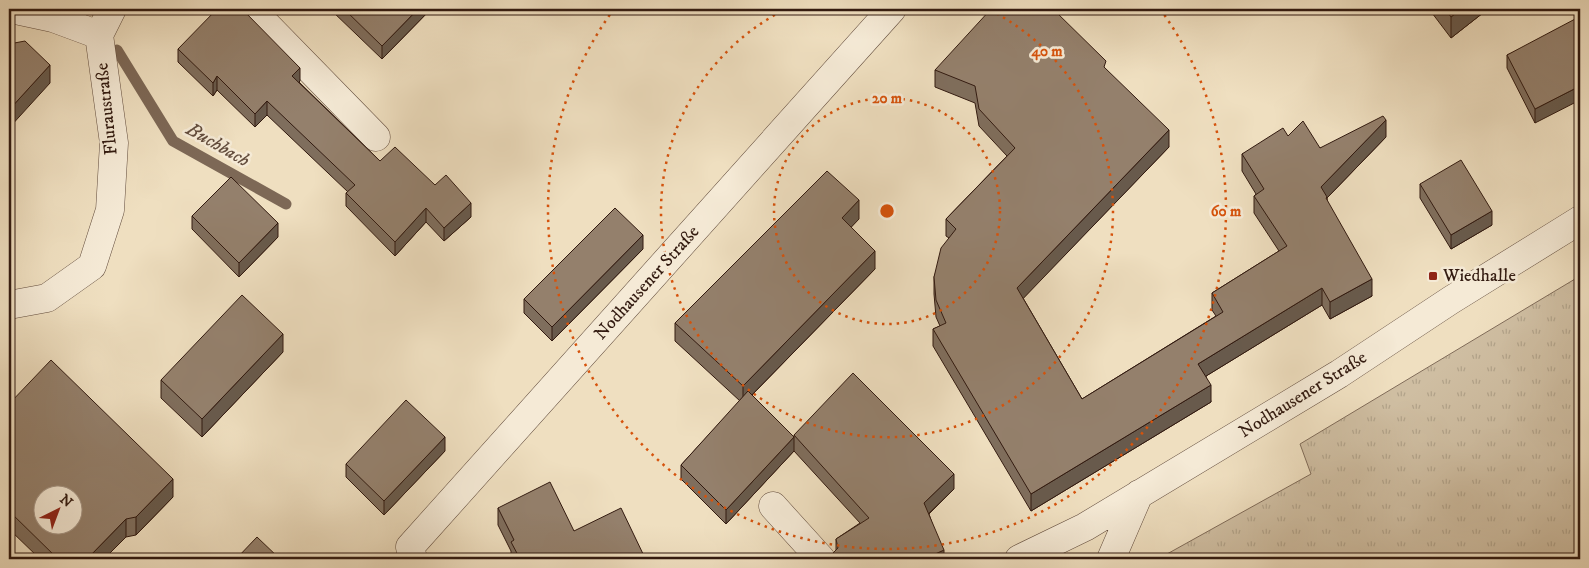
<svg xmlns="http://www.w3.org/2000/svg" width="1589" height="568" viewBox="0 0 1589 568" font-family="'IM FELL DW Pica',serif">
	<defs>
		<pattern id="grass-tufts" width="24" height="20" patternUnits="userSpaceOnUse" patternTransform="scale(1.25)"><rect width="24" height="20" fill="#cfbea2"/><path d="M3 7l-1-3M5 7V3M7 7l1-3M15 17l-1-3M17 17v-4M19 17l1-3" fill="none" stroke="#b2a38a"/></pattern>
	</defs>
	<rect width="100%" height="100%" fill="#efdfc0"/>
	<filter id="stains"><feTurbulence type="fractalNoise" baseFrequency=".004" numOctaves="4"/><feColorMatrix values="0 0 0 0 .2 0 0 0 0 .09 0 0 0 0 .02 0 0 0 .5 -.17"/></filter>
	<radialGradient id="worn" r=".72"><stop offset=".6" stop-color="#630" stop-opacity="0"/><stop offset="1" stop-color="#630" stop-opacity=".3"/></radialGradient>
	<path fill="url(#grass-tufts)" stroke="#806c59" d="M 1580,276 L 1580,559 L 1158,559 L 1311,474 L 1300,444 Z"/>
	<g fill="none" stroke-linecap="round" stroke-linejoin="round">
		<path stroke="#7d6856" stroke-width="11" d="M 117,50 L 173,141 L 286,204"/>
		<defs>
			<path id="minor" d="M 11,9 L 53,18 L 99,35
				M 251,9 L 376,137
				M 9,305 L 47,298 L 92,266 L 110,210 L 114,143 L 99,35 L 112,9
				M 773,506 L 821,559
				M 413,559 L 410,547 L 892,9
				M 1019,559 L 1085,527 L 1339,374 L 1451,300 L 1580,220
				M 1111,559 L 1139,494"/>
		</defs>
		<use href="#minor" stroke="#614b3c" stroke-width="29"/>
		<use href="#minor" stroke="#f5ead6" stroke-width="28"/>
	</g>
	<path fill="#7f6e5d" stroke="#321a10" d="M 332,9 L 431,9 L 382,59 L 332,11 Z
		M 1429,9 L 1488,9 L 1451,38 Z
		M 1580,23 L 1535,123 L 1507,68 L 1507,55 Z
		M 178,49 L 300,81 L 299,82 L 380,161 L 435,185 L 471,217 L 444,241 L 426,222 L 395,256 L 346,206 L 346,193 L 348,192 L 267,115 L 255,127 L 217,90 L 213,96 L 178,62 Z
		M 935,70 L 1106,70 L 1169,147 L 1023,298 L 1082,399 L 1216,316 L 1212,310 L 1212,293 L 1279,251 L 1254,213 L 1254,196 L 1256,194 L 1242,171 L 1242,154 L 1288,136 L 1320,148 L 1386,137 L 1327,198 L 1327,201 L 1372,296 L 1330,319 L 1322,305 L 1206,376 L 1211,402 L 1031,511 L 933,346 L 933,329 L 940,326 L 936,317 L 934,294 L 934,277 L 949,238 L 946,236 L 946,219 L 1007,156 L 979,126 L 975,103 L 935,87 Z
		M 1420,184 L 1492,225 L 1451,249 L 1420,198 Z
		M 192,216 L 278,237 L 239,277 L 192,229 Z
		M 859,219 L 851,227 L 875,269 L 752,395 L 794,437 L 794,435 L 954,489 L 929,514 L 944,559 L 825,559 L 831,555 L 836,551 L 836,539 L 860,523 L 794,451 L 726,524 L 681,479 L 681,465 L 740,401 L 675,341 L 675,323 Z
		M 643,249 L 552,341 L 524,313 L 524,299 Z
		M 283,352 L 202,437 L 161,398 L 161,380 Z
		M 9,404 L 173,497 L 136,535 L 126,537 L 104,559 L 40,559 L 9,529 Z
		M 445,451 L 384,515 L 346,477 L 346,464 Z
		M 498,508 L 574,531 L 645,559 L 511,559 L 511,551 L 498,525 Z"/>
	<path fill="#685a4c" stroke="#321a10" d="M 418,9 L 431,9 L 382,59 L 382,46 Z
		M 1461,9 L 1488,9 L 1451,38 L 1451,17 Z
		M 50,65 L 50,83 L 9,128 L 9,110 Z
		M 300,68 L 300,81 L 292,89 L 292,76 Z
		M 217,76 L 217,90 L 213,96 L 213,83 Z
		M 1580,86 L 1580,100 L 1535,123 L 1535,109 Z
		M 267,101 L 267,115 L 255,127 L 255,114 Z
		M 1386,120 L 1386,137 L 1327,198 L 1327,214 L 1321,187 Z
		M 1169,130 L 1169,147 L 1017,305 L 1017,288 Z
		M 859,200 L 859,219 L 842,237 L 842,218 Z
		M 471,203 L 471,217 L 444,241 L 444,228 Z
		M 426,208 L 426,222 L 395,256 L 395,242 Z
		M 1492,211 L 1492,225 L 1451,249 L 1451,235 Z
		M 278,223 L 278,237 L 239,277 L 239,263 Z
		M 643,235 L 643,249 L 552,341 L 552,327 Z
		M 875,251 L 875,269 L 743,404 L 743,386 Z
		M 1372,279 L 1372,296 L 1330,319 L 1330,302 Z
		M 1322,288 L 1322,305 L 1198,381 L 1198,364 Z
		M 283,334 L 283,352 L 202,437 L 202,419 Z
		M 1211,385 L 1211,402 L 1031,511 L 1031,494 Z
		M 445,437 L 445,451 L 384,515 L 384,501 Z
		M 794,437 L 794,451 L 726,524 L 726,510 Z
		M 954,474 L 954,489 L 924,518 L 924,503 Z
		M 173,479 L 173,497 L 136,535 L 136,517 Z
		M 126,519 L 126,537 L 104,559 L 87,559 Z
		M 944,550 L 944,559 L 924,559 Z"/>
	<path fill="#94806c" stroke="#321a10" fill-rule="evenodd" d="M 217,9 L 242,9 L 300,68 L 292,76 L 380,161 L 395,147 L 435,185 L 446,175 L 471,203 L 444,228 L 426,208 L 395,242 L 346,193 L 355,185 L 267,101 L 255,114 L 217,76 L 213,83 L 178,49 Z
		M 344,9 L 418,9 L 382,46 Z
		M 991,9 L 1053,9 L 1106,61 L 1104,67 L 1169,130 L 1017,288 L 1082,399 L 1223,312 L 1212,293 L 1287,246 L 1254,196 L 1264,189 L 1242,154 L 1283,128 L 1288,136 L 1303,121 L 1320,148 L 1383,116 L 1386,120 L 1321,187 L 1327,197 L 1326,198 L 1372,279 L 1330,302 L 1322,288 L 1198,364 L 1211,385 L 1031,494 L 933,329 L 946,323 L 936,300 L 934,277 L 941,248 L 956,229 L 946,219 L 1015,148 L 979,109 L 975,86 L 935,70 Z
		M 1445,9 L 1461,9 L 1451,17 Z
		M 1577,18 L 1580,23 L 1580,86 L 1535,109 L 1507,55 Z
		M 25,41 L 50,65 L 9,110 L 9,44 Z
		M 1461,160 L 1492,211 L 1451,235 L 1420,184 Z
		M 827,171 L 859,200 L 842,218 L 875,251 L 743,386 L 675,323 Z
		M 231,177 L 278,223 L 239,263 L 192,216 Z
		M 615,208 L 643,235 L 552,327 L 524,299 Z
		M 242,295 L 283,334 L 202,419 L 161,380 Z
		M 51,360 L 173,479 L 136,517 L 126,519 L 87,559 L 58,559 L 9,511 L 9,404 ZM 42,496 L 72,496 L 72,526 L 42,526 Z
		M 853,373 L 954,474 L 924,503 L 944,550 L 924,559 L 816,559 L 825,559 L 831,555 L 838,548 L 836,539 L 869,518 L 794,435 Z
		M 748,391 L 794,437 L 726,510 L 681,465 Z
		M 406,400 L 445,437 L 384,501 L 346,464 Z
		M 550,482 L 574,531 L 621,508 L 645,558 L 642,559 L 514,559 L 519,557 L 511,542 L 514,540 L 498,508 Z
		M 257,537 L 280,559 L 236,559 Z"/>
	<g fill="none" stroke="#d6530c" stroke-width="2.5" stroke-dasharray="2.5 5">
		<circle cx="887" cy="211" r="113"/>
		<path d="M990 10A226 226 0 1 1 784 10"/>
		<path d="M1160 9A339 339 0 1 1 614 9"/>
	</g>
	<rect fill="#8f2418" stroke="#f5ead6" stroke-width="2" x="1428" y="271" width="10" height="10" rx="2.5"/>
	<g text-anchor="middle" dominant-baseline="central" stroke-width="5" stroke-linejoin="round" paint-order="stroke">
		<g font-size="18" fill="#321a10" stroke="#f5ead6">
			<text transform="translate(107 109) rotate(-96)">Fluraustraße</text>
			<text transform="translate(647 283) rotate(-48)">Nodhausener Straße</text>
			<text transform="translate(1303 395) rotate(-32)">Nodhausener Straße</text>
		</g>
		<g font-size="18" fill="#321a10" stroke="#f5ead6" text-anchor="start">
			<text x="1443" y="276">Wiedhalle</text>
		</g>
		<g font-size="19" font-style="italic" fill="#644e3e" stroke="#f5ead6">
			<text transform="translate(218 145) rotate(30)">Buchbach</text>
		</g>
	</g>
	<circle cx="887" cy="211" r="8" fill="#d6530c" stroke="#f5ead6" stroke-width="2.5"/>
	<g font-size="15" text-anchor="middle" font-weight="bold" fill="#d6530c" stroke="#f5ead6" stroke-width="5" stroke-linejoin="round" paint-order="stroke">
		<text x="1047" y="56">40 m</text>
		<text x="887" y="103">20 m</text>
		<text x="1226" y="216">60 m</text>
	</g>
	<rect width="1589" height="568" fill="none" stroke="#efdfc0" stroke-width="30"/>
	<rect x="10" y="10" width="1569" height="548" fill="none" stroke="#321a10" stroke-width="2.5"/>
	<rect x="15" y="15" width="1559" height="538" fill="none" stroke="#321a10"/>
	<g transform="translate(58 510) rotate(42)"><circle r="24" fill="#f5ead6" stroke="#a79787"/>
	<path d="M0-4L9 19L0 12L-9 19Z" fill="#8f2418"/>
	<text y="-8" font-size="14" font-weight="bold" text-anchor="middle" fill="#321a10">N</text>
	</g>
	<rect width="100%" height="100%" filter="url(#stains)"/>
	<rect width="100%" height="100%" fill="url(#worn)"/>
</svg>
